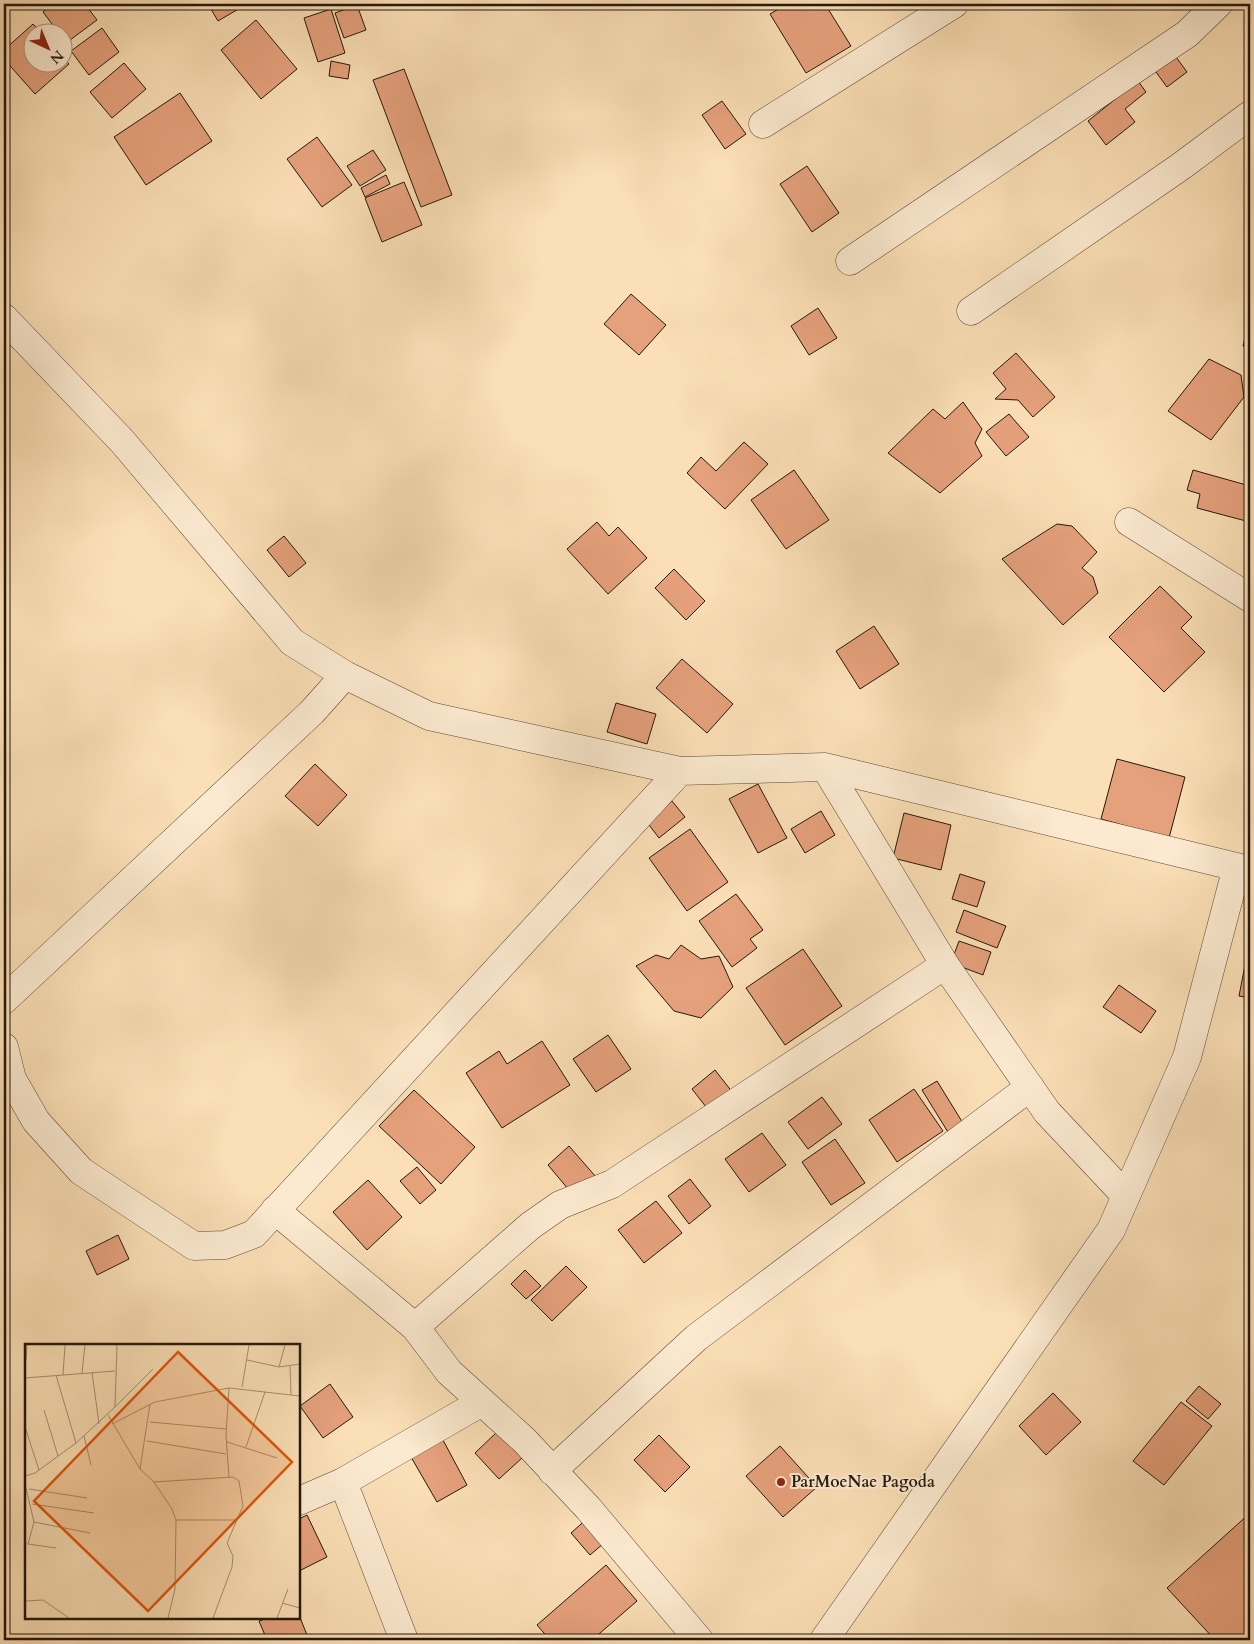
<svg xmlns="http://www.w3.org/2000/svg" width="1254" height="1644" viewBox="0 0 1254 1644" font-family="Cardo,serif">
	<rect width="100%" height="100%" fill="#fbdfb6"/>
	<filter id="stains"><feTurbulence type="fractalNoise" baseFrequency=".004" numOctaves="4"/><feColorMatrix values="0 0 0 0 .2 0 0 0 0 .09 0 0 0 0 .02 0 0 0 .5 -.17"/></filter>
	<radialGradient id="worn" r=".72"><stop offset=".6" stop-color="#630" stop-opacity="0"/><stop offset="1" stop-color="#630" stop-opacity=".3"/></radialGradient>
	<path fill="#e5a17c" stroke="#25180d" d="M 54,4 L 85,4 L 97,20 L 66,43 L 62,38 L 62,32 L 58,32 L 43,12 Z
		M 208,4 L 247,4 L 218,21 Z
		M 787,4 L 825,4 L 851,46 L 806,73 L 770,14 Z
		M 357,5 L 366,30 L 344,38 L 335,13 Z
		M 331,9 L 345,53 L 318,62 L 304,18 Z
		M 256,20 L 297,69 L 261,99 L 221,50 Z
		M 33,24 L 41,32 L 32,32 L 32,62 L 62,62 L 62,57 L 69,64 L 35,94 L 4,59 L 4,50 Z
		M 102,28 L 119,52 L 89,75 L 71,51 Z
		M 1173,53 L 1187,72 L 1167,87 L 1153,68 Z
		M 331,61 L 350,65 L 348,79 L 329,76 Z
		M 124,63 L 146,89 L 112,118 L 90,92 Z
		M 404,69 L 452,195 L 421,207 L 373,80 Z
		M 1138,81 L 1146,92 L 1125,109 L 1135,122 L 1106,145 L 1088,121 Z
		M 180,93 L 212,141 L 146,185 L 114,137 Z
		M 722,101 L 746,134 L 725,149 L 702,115 Z
		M 317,137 L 352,185 L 322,207 L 287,159 Z
		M 373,150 L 386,170 L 360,186 L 347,166 Z
		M 807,166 L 839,213 L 812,232 L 780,184 Z
		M 386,175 L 390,184 L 365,197 L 361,188 Z
		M 404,182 L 422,225 L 382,242 L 365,198 Z
		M 631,294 L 666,325 L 639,355 L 604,324 Z
		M 818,308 L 837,338 L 809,355 L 791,326 Z
		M 1248,325 L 1250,325 L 1250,348 L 1243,346 Z
		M 1016,353 L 1055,397 L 1033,417 L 1018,400 L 995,399 L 1006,389 L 993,373 Z
		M 1209,359 L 1241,375 L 1244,397 L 1211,440 L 1168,411 Z
		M 963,402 L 982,429 L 975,443 L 982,456 L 940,493 L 888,453 L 933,409 L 945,419 Z
		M 1009,414 L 1029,437 L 1006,456 L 986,432 Z
		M 744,442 L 768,464 L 725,509 L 687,473 L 701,457 L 716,471 Z
		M 794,470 L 829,520 L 786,549 L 751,500 Z
		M 1193,470 L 1250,486 L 1250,506 L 1246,521 L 1197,508 L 1200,494 L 1187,490 Z
		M 597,522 L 609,536 L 618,527 L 647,558 L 608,594 L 567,549 Z
		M 1057,524 L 1072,526 L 1097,552 L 1082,568 L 1093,577 L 1098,593 L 1063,625 L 1002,559 Z
		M 284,536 L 306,563 L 289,577 L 267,550 Z
		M 674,569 L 705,601 L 686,620 L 655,588 Z
		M 1160,586 L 1192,617 L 1181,628 L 1205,652 L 1164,692 L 1109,637 Z
		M 874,626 L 899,664 L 860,689 L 836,651 Z
		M 682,659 L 733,704 L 707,733 L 656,688 Z
		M 616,703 L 656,714 L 647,744 L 607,732 Z
		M 1117,759 L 1185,777 L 1169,838 L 1101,819 Z
		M 315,764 L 347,795 L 318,826 L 285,796 Z
		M 758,784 L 787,838 L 758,853 L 729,799 Z
		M 672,801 L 685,817 L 659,838 L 646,821 Z
		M 821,811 L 835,835 L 805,853 L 791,829 Z
		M 904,813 L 951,825 L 941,870 L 893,858 Z
		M 690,829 L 728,882 L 687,911 L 649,858 Z
		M 960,874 L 985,882 L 977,907 L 952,899 Z
		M 736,894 L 763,930 L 750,939 L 757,948 L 732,967 L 699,921 Z
		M 964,910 L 1006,926 L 997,948 L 956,932 Z
		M 959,941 L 991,952 L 983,975 L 951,963 Z
		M 681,945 L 701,959 L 719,956 L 733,987 L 701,1018 L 674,1011 L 636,966 L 656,955 L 669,959 Z
		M 803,949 L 842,1006 L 785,1045 L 746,988 Z
		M 1246,960 L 1250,961 L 1250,998 L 1239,996 Z
		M 1119,985 L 1156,1011 L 1141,1033 L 1103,1007 Z
		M 608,1035 L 631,1069 L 596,1092 L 573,1059 Z
		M 542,1041 L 570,1085 L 502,1128 L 466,1073 L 499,1051 L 507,1064 Z
		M 715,1070 L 733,1093 L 710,1112 L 692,1089 Z
		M 937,1081 L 966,1128 L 951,1137 L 922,1090 Z
		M 914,1089 L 943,1131 L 897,1162 L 869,1120 Z
		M 414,1090 L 475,1147 L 441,1184 L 379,1126 Z
		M 822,1097 L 842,1124 L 808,1149 L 788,1122 Z
		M 762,1133 L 786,1165 L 749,1192 L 725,1159 Z
		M 835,1139 L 865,1183 L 831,1205 L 802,1162 Z
		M 569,1146 L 596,1177 L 574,1196 L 548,1165 Z
		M 417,1167 L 436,1190 L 420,1204 L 400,1181 Z
		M 690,1179 L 711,1206 L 689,1224 L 668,1196 Z
		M 368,1180 L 402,1217 L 367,1250 L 333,1212 Z
		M 656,1201 L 682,1233 L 644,1263 L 618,1230 Z
		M 118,1235 L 129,1259 L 97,1275 L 86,1251 Z
		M 566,1266 L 587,1287 L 552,1321 L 531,1300 Z
		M 525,1270 L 541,1286 L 526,1299 L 511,1284 Z
		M 330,1384 L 353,1417 L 323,1438 L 300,1406 Z
		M 1199,1386 L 1221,1404 L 1208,1419 L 1186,1401 Z
		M 1053,1393 L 1081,1422 L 1046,1455 L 1019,1426 Z
		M 1181,1402 L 1212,1426 L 1164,1485 L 1133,1461 Z
		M 498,1431 L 522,1458 L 499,1479 L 475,1453 Z
		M 659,1435 L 690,1467 L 665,1492 L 634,1460 Z
		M 443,1440 L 467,1485 L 437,1502 L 411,1457 Z
		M 780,1446 L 817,1487 L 783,1517 L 746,1476 Z
		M 1250,1513 L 1250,1640 L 1215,1640 L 1167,1588 Z
		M 307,1515 L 327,1557 L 299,1571 L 299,1519 Z
		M 590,1516 L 610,1538 L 590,1555 L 571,1533 Z
		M 606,1565 L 637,1601 L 592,1640 L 550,1640 L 537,1625 Z
		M 299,1615 L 309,1640 L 267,1640 L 259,1621 L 268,1618 L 299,1618 Z"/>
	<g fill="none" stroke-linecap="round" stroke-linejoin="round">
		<defs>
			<path id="minor" d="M 763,124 L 954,4
				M 850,261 L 1187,34 L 1218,4
				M 971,311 L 1180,167 L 1250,115
				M 4,318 L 122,441 L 292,642 L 345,675 L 429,716 L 680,771 L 825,767 L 1237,867 L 1250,873
				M 1129,522 L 1250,598
				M 825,767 L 945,965 L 1047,1112 L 1126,1196
				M 4,1000 L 312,712 L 345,675
				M 4,1047 L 12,1079 L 36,1121 L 81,1171 L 194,1246 L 225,1245 L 254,1234 L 680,771
				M 275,1210 L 415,1327 L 449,1372 L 524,1440 L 588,1508 L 699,1640
				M 415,1327 L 530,1226 L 560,1205 L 612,1184 L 945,965
				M 552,1471 L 696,1338 L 1030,1087
				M 343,1482 L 404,1640
				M 299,1501 L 343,1482 L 482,1402
				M 824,1640 L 1111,1230 L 1187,1057 L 1237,867"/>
		</defs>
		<use href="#minor" stroke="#5a4a37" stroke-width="29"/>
		<use href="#minor" stroke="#fcead0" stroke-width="28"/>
	</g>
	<circle fill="#8f2418" stroke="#fcead0" stroke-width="2" cx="781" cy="1482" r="5"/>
	<g text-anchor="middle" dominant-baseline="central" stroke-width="4" stroke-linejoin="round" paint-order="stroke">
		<g font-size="16" font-weight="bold" fill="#25180d" stroke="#fcead0" text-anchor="start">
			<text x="791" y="1482">ParMoeNae Pagoda</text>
		</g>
	</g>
	<g transform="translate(25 1344)">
		<rect width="275" height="275" fill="#fbdfb6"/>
		<path fill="none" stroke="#a58f72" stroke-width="1" d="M 1,16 L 2,1M 222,16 L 254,23 L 275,20M 265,22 L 266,51M 254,23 L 260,1M 67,28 L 74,80M 57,29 L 60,1M 31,31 L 51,99M 38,31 L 40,1M 0,34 L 90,27M 217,43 L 224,1M 90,63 L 128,25M 19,66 L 33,112M 83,71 L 115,125 L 129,138 L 147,165 L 151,176 L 150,245 L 143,274M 125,78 L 201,85M 87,80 L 130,58 L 204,44 L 275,52M 0,83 L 14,126M 59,92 L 66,121M 122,97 L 201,110M 202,98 L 252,114M 221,103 L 240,48M 115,125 L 125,60M 0,132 L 10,129 L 51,99 L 90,63 L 92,1M 204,133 L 201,91 L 204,44M 129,138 L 208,133 L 214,137 L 218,162 L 202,199 L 208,212 L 207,223 L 188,274M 0,140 L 9,178 L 3,200 L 31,204M 4,145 L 62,154M 7,160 L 69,169M 151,176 L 212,176M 9,178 L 65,189M 0,257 L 18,256 L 44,274M 257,259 L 275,264M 252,274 L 263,245"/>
		<path fill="#de560c" fill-opacity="0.15" stroke="#de560c" stroke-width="2.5" d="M 153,8 L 267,118 L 123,267 L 9,157 Z"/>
		<rect width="275" height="275" fill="none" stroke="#25180d" stroke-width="2.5"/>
	</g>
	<rect width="1254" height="1644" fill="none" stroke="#fbdfb6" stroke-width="20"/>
	<rect x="5" y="5" width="1244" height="1634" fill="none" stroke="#25180d" stroke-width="2.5"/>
	<rect x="10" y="10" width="1234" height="1624" fill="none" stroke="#25180d"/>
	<g transform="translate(48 48) rotate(136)"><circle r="24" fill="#fcead0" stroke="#a69682"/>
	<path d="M0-4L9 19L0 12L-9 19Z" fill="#8f2418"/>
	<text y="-8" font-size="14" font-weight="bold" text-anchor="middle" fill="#25180d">N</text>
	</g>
	<rect width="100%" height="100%" filter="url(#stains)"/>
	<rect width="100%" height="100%" fill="url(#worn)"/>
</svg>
